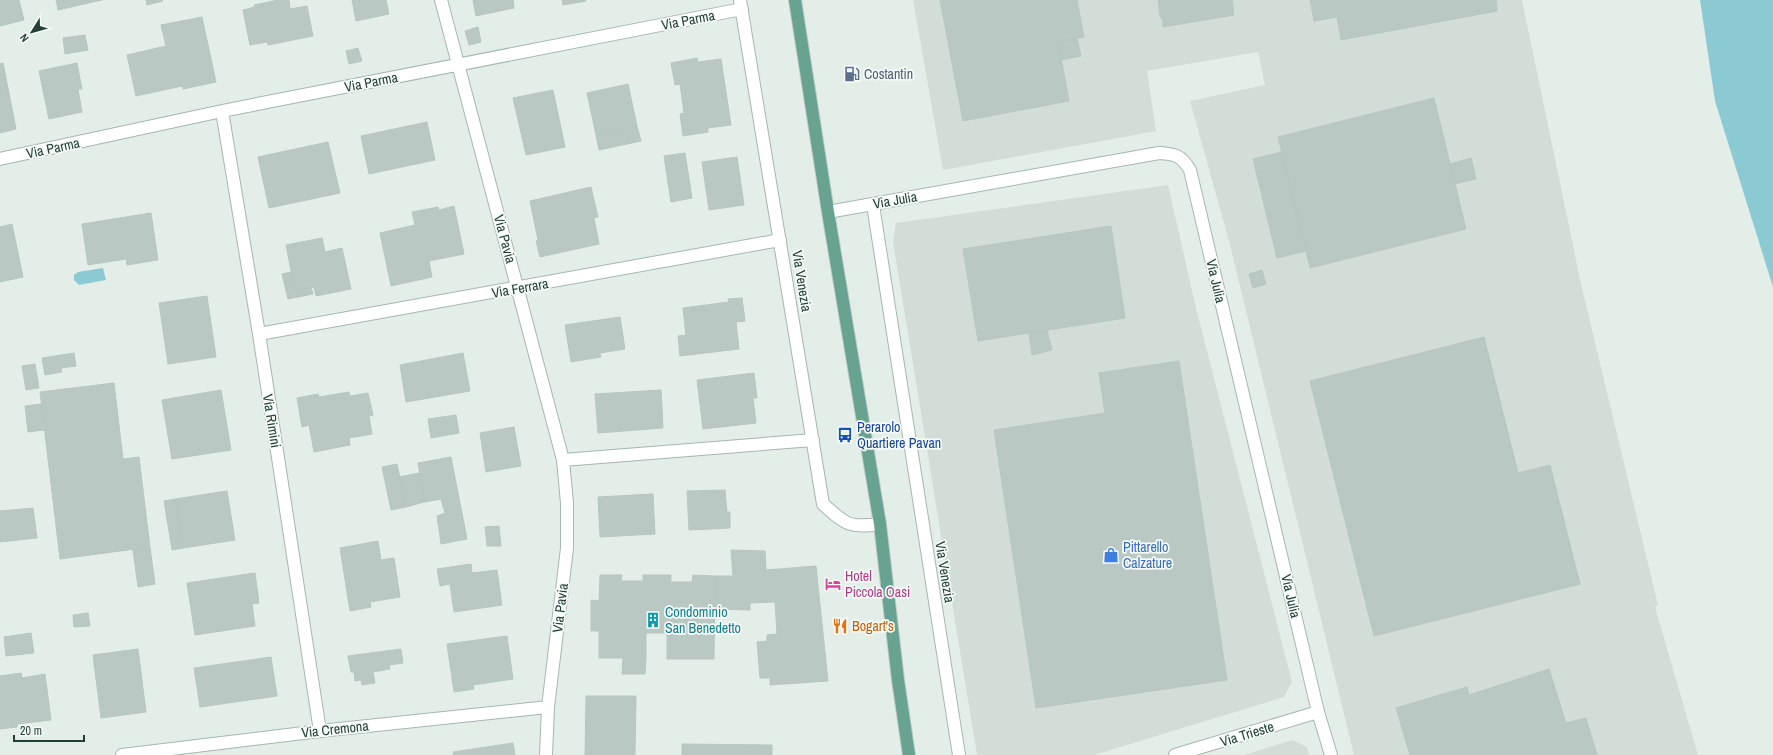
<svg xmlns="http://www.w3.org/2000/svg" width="1773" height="755" viewBox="0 0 1773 755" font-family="'Archivo Narrow',sans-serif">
	<rect width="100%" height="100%" fill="#e4eee9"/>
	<path fill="#d2ddd8" d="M 913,0 L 1522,0 L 1581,284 L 1658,605 L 1655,607 L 1698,755 L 1354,755 L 1229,241 L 1190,101 L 1265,85 L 1258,52 L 1147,71 L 1156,131 L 943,170 Z
		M 1168,185 L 1196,308 L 1292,682 L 1284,697 L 1094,755 L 977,755 L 893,242 L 896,223 Z
		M 1292,740 L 1307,747 L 1309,755 L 1244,755 Z"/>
	<path fill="#8ccad3" d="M 1700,0 L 1773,0 L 1773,287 L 1715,101 Z
		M 103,268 L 106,280 L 79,285 L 74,280 L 74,275 L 78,272 Z"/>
	<path fill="#b9c8c2" stroke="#b6c7c0" d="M 0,0 L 19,0 L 24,20 L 0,26 Z
		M 56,0 L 102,0 L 58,10 Z
		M 146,0 L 162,0 L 163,1 L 147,5 Z
		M 278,0 L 289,0 L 290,9 L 307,6 L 313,36 L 268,45 L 267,42 L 250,45 L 243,10 L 255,7 L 254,5 Z
		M 352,0 L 386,0 L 389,14 L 356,21 Z
		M 473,0 L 513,0 L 514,8 L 476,16 Z
		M 562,0 L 586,0 L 586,1 L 563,5 Z
		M 940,0 L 1077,0 L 1084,37 L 1058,42 L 1069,101 L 963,121 Z
		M 1158,0 L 1232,0 L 1234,15 L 1163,27 L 1163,20 L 1160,16 Z
		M 1310,0 L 1496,0 L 1497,11 L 1341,40 L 1337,17 L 1314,21 Z
		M 202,17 L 216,82 L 183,89 L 182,86 L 136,96 L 127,55 L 166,46 L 161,25 Z
		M 478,27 L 481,42 L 469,45 L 465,31 Z
		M 85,35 L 88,50 L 65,54 L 63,38 Z
		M 1077,38 L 1081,56 L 1061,60 L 1058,42 Z
		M 358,48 L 362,61 L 349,64 L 346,51 Z
		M 697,58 L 698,62 L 721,59 L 731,125 L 708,128 L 708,132 L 683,136 L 680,114 L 684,113 L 680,84 L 675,85 L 671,63 Z
		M 3,63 L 8,88 L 0,89 L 0,64 Z
		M 77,63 L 82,89 L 78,89 L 82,112 L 49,119 L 39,71 Z
		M 628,84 L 637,126 L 596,135 L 587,93 Z
		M 8,88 L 16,129 L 0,133 L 0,89 Z
		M 553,90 L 565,147 L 526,155 L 513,98 Z
		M 1434,98 L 1466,229 L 1310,268 L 1278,137 Z
		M 427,122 L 435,160 L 369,174 L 361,136 Z
		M 637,126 L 641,141 L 599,150 L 596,135 Z
		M 328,142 L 340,193 L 269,208 L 258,157 Z
		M 1281,152 L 1306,251 L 1277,258 L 1253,159 Z
		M 685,153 L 692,198 L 671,202 L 664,156 Z
		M 737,157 L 744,205 L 709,210 L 702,162 Z
		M 1471,158 L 1476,179 L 1455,184 L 1450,164 Z
		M 591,187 L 598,217 L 594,218 L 599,244 L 540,257 L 536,241 L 538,240 L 530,201 Z
		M 454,206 L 464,254 L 429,261 L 432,277 L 391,286 L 380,233 L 415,225 L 412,212 L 438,207 L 439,210 Z
		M 151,213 L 158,260 L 127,265 L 126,259 L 88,265 L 82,224 Z
		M 12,224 L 23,277 L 0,282 L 0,227 Z
		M 1111,226 L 1125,318 L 978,341 L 963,249 Z
		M 322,238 L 325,252 L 342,248 L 351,289 L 316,296 L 314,287 L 295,291 L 286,245 Z
		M 1262,270 L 1266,284 L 1253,288 L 1249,274 Z
		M 291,272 L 295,291 L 311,287 L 313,294 L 288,299 L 282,274 Z
		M 207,296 L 216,357 L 168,364 L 159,303 Z
		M 742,298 L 745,321 L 736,322 L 739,349 L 680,356 L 678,336 L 686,335 L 683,308 L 729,302 L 728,299 Z
		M 620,317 L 625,349 L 600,353 L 601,357 L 571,362 L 565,325 Z
		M 1047,330 L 1052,350 L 1032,355 L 1029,333 Z
		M 1484,337 L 1518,473 L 1550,465 L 1580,584 L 1374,636 L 1310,381 Z
		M 74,353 L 76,366 L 61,368 L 62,372 L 45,375 L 42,358 Z
		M 463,353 L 470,391 L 406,402 L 400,365 Z
		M 1179,361 L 1227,680 L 1036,708 L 994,430 L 1105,413 L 1099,373 Z
		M 35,364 L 39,388 L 26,390 L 22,366 Z
		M 754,373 L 757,398 L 753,398 L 756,423 L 703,429 L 697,380 Z
		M 114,383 L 123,459 L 139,457 L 150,547 L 60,559 L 40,392 Z
		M 221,390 L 231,450 L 172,459 L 162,400 Z
		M 661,390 L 663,428 L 598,433 L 595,394 Z
		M 349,392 L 350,396 L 368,393 L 373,415 L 369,416 L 372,434 L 349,438 L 350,445 L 314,452 L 309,425 L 302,427 L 297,398 L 318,394 L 319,397 Z
		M 41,404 L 44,430 L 28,432 L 25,406 Z
		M 456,415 L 459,433 L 431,438 L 428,419 Z
		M 514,427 L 521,466 L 486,472 L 480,433 Z
		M 451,457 L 467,539 L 441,544 L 437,516 L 445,513 L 441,499 L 424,502 L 418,463 Z
		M 397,464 L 406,507 L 391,510 L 382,467 Z
		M 419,473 L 424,502 L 406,507 L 399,477 Z
		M 725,490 L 727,512 L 730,512 L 730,528 L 689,530 L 687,491 Z
		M 227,491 L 235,540 L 183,548 L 175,499 Z
		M 653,494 L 655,534 L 600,537 L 598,497 Z
		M 175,499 L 183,548 L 172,550 L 164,501 Z
		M 33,508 L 37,538 L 0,542 L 0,511 Z
		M 499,526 L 501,546 L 487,546 L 485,527 Z
		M 378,541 L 381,560 L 394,558 L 400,597 L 370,602 L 371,607 L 350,611 L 340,548 Z
		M 150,547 L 155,584 L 138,587 L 133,550 Z
		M 731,550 L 765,551 L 766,570 L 816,566 L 828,681 L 770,685 L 770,678 L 760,678 L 757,642 L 767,641 L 767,635 L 777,634 L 775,602 L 750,603 L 750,610 L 715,609 L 715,576 L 733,576 Z
		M 471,564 L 472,573 L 497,570 L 502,605 L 454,612 L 450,584 L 440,586 L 437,569 Z
		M 255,573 L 259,603 L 252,604 L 255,626 L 195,635 L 187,583 Z
		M 600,575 L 622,575 L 621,581 L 643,581 L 643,575 L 671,575 L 671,582 L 692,582 L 693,575 L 715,576 L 714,659 L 667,659 L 667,633 L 646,633 L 646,658 L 599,658 L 599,631 L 591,631 L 591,600 L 599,601 Z
		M 88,613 L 90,626 L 74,627 L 73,615 Z
		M 31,633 L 34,653 L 6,656 L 4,637 Z
		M 507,636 L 513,679 L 473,685 L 474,689 L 454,692 L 447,644 Z
		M 138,649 L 146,712 L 101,718 L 93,655 Z
		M 401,649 L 403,663 L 389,665 L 390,669 L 373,672 L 375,683 L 362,685 L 361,680 L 355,681 L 354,672 L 351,672 L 348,656 Z
		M 271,657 L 277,696 L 200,707 L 194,668 Z
		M 623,658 L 646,658 L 645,674 L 622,674 Z
		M 1549,669 L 1566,723 L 1586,718 L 1597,755 L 1410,755 L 1396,708 L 1467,687 L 1469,695 Z
		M 21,673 L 22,678 L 45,674 L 51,720 L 17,724 L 17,727 L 0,729 L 0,676 Z
		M 586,696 L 636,696 L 635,755 L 585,755 Z
		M 513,743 L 515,755 L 454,755 L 453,752 Z
		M 682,744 L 772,745 L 772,755 L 682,755 Z"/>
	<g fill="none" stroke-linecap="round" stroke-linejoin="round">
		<defs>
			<path id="minor" d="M 441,0 L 563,460 L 567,503 L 567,548 L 548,707 L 546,755
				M 740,0 L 823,504 C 846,525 849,528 880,524
				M 222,111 L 259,334 L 320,731
				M 0,159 L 222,111 L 742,9
				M 873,205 L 959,755
				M 828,212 L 1159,153 C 1175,154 1181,155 1190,170 L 1318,712 L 1331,755
				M 259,334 L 780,240
				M 563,460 L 813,440
				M 122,755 L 320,731 L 548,707
				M 1175,755 L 1318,712"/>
			<path id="major" d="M 795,0 L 828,212 L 880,524 L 898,680 L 909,755"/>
		</defs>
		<use href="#minor" stroke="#a6b6b0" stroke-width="14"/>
		<use href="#major" stroke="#c1cac7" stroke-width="14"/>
		<use href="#minor" stroke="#fff" stroke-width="12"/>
		<use href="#major" stroke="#68a392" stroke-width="12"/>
	</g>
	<defs>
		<symbol id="fuel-bare" viewBox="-9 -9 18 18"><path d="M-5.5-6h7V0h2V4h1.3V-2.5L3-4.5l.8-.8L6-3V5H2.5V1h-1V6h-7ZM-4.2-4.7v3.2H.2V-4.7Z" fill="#5c6f8a" stroke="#f5faf7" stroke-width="2.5" paint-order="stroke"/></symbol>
		<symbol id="bus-bare" viewBox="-9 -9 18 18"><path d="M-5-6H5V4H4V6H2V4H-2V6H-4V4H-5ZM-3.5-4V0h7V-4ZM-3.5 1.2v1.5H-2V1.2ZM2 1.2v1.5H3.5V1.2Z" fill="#1a4fb4" stroke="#f5faf7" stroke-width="2.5" paint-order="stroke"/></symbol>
		<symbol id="shop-bare" viewBox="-9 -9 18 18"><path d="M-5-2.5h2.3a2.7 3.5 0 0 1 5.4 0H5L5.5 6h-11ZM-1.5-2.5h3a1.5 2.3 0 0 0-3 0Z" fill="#3f7fe0" stroke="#f5faf7" stroke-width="2.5" paint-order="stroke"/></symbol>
		<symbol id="hotel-bare" viewBox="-9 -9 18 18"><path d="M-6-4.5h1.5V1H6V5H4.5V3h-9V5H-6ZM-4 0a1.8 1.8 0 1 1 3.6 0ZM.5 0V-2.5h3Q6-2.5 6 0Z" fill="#d1479c" stroke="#f5faf7" stroke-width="2.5" paint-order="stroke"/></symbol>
		<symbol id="building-bare" viewBox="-9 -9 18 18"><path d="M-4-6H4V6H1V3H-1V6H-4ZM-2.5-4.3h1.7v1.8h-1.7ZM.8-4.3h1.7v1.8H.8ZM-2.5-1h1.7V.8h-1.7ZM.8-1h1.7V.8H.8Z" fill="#0f9aa8" stroke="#f5faf7" stroke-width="2.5" paint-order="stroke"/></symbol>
		<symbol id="restaurant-bare" viewBox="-9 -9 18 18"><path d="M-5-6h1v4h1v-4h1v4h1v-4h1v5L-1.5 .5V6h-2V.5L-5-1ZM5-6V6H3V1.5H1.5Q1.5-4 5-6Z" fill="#e8710a" stroke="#f5faf7" stroke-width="2.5" paint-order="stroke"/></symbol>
	</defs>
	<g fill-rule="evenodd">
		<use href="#fuel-bare" x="841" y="63" width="22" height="22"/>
		<use href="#bus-bare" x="834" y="424" width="22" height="22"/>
		<use href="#shop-bare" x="1100" y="544" width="22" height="22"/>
		<use href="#hotel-bare" x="822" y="573" width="22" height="22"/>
		<use href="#building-bare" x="642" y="609" width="22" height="22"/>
		<use href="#restaurant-bare" x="829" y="615" width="22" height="22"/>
	</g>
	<g text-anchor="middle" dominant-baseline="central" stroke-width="3.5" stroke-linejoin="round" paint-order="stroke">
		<g font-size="14" fill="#234037" stroke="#f5faf7">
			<text transform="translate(688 20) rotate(-11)">Via Parma</text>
			<text transform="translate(371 82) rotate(-11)">Via Parma</text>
			<text transform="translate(53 148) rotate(-12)">Via Parma</text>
			<text transform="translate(895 200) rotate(-10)">Via Julia</text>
			<text transform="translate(505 239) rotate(75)">Via Pavia</text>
			<text transform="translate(802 281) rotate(81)">Via Venezia</text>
			<text transform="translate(1216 281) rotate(77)">Via Julia</text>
			<text transform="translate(520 288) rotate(-10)">Via Ferrara</text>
			<text transform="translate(272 421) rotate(81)">Via Rimini</text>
			<text transform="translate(945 572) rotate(81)">Via Venezia</text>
			<text transform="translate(1291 596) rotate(77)">Via Julia</text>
			<text transform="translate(560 608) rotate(-83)">Via Pavia</text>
			<text transform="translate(335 729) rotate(-6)">Via Cremona</text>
			<text transform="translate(1247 734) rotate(-17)">Via Trieste</text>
		</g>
		<g font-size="14" fill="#4e5e75" stroke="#f5faf7" text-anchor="start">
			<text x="864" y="74">Costantin</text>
		</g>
		<g font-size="14" fill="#164399" stroke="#f5faf7" text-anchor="start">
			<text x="857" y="427">Perarolo<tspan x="857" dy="16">Quartiere Pavan</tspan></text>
		</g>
		<g font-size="14" fill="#366cbe" stroke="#f5faf7" text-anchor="start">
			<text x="1123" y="547">Pittarello<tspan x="1123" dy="16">Calzature</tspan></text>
		</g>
		<g font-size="14" fill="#b23c85" stroke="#f5faf7" text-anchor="start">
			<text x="845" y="576">Hotel<tspan x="845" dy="16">Piccola Oasi</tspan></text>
		</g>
		<g font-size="14" fill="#0d838f" stroke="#f5faf7" text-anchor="start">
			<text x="665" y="612">Condominio<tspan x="665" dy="16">San Benedetto</tspan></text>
		</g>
		<g font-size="14" fill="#c56008" stroke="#f5faf7" text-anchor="start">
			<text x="852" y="626">Bogart's</text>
		</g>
	</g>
	<g transform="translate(32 32) rotate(233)" stroke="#f5faf7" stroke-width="3" paint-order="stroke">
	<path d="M0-3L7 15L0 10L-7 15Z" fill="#234037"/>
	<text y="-6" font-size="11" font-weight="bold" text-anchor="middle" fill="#234037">N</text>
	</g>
	<path d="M14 735v6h70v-6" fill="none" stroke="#234037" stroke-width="2"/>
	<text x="20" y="735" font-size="12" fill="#234037" stroke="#f5faf7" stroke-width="3" paint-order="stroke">20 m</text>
</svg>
